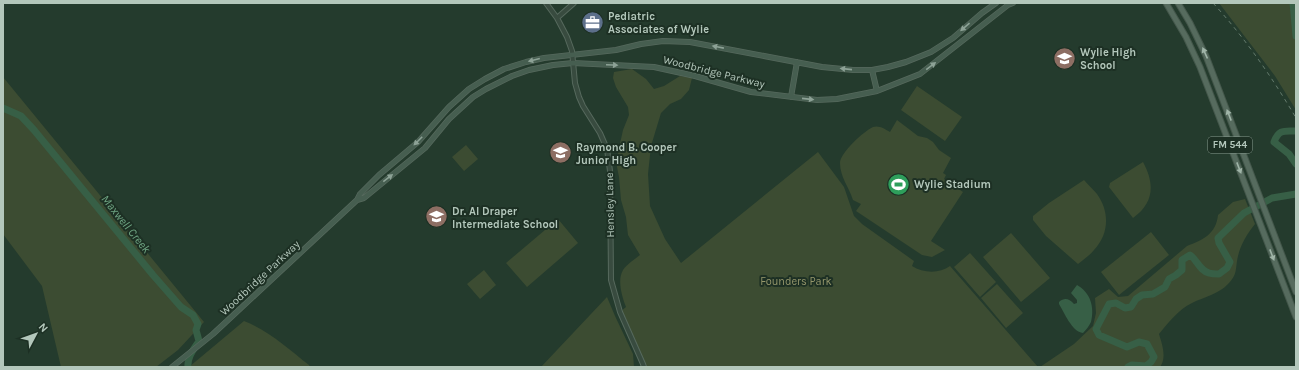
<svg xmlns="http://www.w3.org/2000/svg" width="1299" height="370" viewBox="0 0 1299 370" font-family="Karla,sans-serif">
	<rect width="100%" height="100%" fill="#243b2d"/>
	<path fill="#3c4c32" d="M 1219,3 L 1296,3 L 1296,110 L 1275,76 Z
		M 632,69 L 646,79 L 654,89 L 664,86 L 680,76 L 692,78 L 689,90 L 681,99 L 670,104 L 661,113 L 651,146 L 648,174 L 650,206 L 665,239 L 681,263 L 818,152 L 844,187 L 854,216 L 862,224 L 914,261 L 912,266 C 923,273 939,274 950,266 L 1038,367 L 643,367 L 620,312 L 626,307 C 622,297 617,280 623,270 C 627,264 635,259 640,255 L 628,235 L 626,217 L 621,200 L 619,177 L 616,162 L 623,130 L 629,115 L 628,107 L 616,87 L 613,78 L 614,72 Z
		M 3,77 L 204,322 L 178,350 L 156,367 L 61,367 L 42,286 L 3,234 Z
		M 917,86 L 962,117 L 945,141 L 901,110 Z
		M 897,120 L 918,136 L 927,138 L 933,142 L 939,150 L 951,158 L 943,173 L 946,175 L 944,179 L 963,192 L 931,241 L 945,250 L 932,257 L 922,255 L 856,211 L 861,204 L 853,200 C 849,187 840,177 840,163 C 840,153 864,131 873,127 C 879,125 885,129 890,132 Z
		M 466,145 L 478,159 L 464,171 L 452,157 Z
		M 1143,162 C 1155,184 1154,203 1133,218 L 1109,187 L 1110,183 Z
		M 1084,180 C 1088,185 1093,189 1097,194 C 1110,212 1109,234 1094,250 C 1089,256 1083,260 1078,264 L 1046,236 L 1033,220 L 1033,216 L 1049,203 Z
		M 1245,199 L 1255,224 C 1247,234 1241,244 1238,256 C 1235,269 1238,274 1228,284 C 1219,294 1204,297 1192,303 C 1178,310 1169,322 1159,334 C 1162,344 1167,358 1160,367 L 1040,367 L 1074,344 L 1093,326 L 1096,313 L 1095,298 L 1109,289 L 1118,297 L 1128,296 L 1187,246 C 1203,240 1216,234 1218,215 L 1233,202 Z
		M 558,219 L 578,243 L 527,287 L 506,263 Z
		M 1151,232 L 1169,255 L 1119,295 L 1101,272 Z
		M 1011,233 L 1050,278 L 1021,302 L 983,257 Z
		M 970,253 L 996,282 L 980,297 L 954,267 Z
		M 484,270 L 496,285 L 480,299 L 467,284 Z
		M 997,284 L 1023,313 L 1006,328 L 981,298 Z
		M 607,297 L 615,316 L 633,354 L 634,367 L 541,367 Z
		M 244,321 C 268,330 289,349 309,365 L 310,367 L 189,367 Z"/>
	<path fill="#375f46" d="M 1077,285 C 1090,292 1095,307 1091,322 C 1089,326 1086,330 1083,333 C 1072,332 1064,312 1059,304 L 1059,302 C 1065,297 1069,299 1074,304 L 1077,303 L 1077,300 L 1071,293 Z"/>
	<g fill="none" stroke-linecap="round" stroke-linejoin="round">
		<path stroke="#375f46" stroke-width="7" d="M 1293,3 L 1296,36
			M 3,108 L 21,116 L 34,130 L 153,275 L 181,307 L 193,315 L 198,324 L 196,330 L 199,341 C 194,349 187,357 188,367
			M 1296,131 C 1284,131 1279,129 1274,142 L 1289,154 L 1296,164
			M 1128,367 L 1132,365 L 1146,366 L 1151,362 L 1154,357 L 1147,344 L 1139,342 L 1127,347 L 1099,335 L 1096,329 L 1109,304 L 1116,303 L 1125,308 L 1131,307 L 1136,299 L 1142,295 L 1153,294 L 1165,287 L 1169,279 L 1176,275 L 1182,270 L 1182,260 L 1190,255 C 1197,260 1200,271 1209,273 C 1212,274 1216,274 1219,274 L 1227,268 L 1230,262 L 1219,243 L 1218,238 L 1244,213 L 1272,198 L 1296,194"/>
		<defs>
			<path id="tertiary" d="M 546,3 L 557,18 L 567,37 L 572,51 L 575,83 L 579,97 L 583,106 L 600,133 L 607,149 L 610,171 L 611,280 L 620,312 L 643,364 L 644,367
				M 557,18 L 574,3"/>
			<path id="secondary" d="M 872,70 L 877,91
				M 791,97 L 797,62
				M 357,200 L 364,198 L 425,148 L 449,119 L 473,97 L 486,89 L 512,76 L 529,70 L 553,65 L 573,63 L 654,67 L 695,76 L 751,92 L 817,100 L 837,99 L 877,91 L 920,74 L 1008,5 L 1013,3
				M 172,367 L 213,334 L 357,200 L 360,194 L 379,175 L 418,142 L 449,107 L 469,89 L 485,79 L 504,69 L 526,62 L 544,58 L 616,50 L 641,44 L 663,41 L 690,42 L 822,67 L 853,70 L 872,70 L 888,67 L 906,62 L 931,52 L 953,38 L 982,13 L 996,3"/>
			<path id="primary" d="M 1166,3 L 1186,37 L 1200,67 L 1296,317
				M 1178,3 L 1190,23 L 1206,56 L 1296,292"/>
		</defs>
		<use href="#tertiary" stroke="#56695d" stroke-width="6"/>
		<use href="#secondary" stroke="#56695d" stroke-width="6"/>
		<use href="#primary" stroke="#44574b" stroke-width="7"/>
		<use href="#tertiary" stroke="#384b3f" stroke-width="4"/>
		<use href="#secondary" stroke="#465e50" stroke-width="4.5"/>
		<use href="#primary" stroke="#566b5e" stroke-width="5"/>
		<path stroke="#637a6c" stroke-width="1" stroke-dasharray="4 4" stroke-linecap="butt" d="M 1213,3 C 1245,38 1272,77 1296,118"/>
	</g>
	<defs><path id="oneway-solid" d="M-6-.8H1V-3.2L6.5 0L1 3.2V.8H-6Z"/></defs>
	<g fill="#8da296">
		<use href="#oneway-solid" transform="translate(965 27) rotate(139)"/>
		<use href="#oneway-solid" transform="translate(718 47) rotate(-169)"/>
		<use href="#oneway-solid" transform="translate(534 60) rotate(166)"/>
		<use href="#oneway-solid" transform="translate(612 65) rotate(3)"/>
		<use href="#oneway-solid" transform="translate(931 66) rotate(-37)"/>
		<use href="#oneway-solid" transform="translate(846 69) rotate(-174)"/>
		<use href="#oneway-solid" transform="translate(808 99) rotate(6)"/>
		<use href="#oneway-solid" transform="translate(418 141) rotate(135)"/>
		<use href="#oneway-solid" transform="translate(388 178) rotate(-38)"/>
	</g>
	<g fill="#a0b5a8">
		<use href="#oneway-solid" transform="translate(1205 53) rotate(-114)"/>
		<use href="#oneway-solid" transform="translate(1229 115) rotate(-111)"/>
		<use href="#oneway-solid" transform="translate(1239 168) rotate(69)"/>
		<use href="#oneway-solid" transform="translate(1272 255) rotate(69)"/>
	</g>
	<defs>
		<symbol id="office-disc" viewBox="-11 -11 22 22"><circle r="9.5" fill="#5c6f8a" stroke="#1d3024"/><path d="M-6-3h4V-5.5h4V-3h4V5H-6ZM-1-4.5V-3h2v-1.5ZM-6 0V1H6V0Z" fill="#fff"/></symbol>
		<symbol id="school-disc" viewBox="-11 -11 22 22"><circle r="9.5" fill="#8d6e63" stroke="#1d3024"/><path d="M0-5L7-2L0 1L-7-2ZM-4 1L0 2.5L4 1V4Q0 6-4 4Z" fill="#fff"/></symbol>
		<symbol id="stadium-disc" viewBox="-11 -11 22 22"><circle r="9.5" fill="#2e9e5b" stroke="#1d3024"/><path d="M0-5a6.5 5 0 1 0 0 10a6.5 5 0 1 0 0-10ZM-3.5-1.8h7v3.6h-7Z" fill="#fff"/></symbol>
	</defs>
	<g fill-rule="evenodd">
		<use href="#office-disc" x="580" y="10" width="25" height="25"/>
		<use href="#school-disc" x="1052" y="46" width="25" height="25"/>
		<use href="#school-disc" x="548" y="140" width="25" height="25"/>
		<use href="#stadium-disc" x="886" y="172" width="25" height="25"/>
		<use href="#school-disc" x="424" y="204" width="25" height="25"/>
	</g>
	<g text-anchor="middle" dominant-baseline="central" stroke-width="4" stroke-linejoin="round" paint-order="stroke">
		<rect fill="#1d3024" stroke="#869a8e" stroke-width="1" x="1208" y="137" width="44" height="16" rx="3"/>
		<g font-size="10" font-weight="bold" fill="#b3c7bb">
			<text x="1230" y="145">FM 544</text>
		</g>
		<g font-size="11" font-weight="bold" fill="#b3c7bb" stroke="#1d3024" text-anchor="start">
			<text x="608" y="16">Pediatric<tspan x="608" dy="13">Associates of Wylie</tspan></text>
			<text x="1080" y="52">Wylie High<tspan x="1080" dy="13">School</tspan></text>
			<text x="576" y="147">Raymond B. Cooper<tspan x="576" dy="13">Junior High</tspan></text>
			<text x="914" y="184">Wylie Stadium</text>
			<text x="452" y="211">Dr. Al Draper<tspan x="452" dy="13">Intermediate School</tspan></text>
		</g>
		<g font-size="11" fill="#b3c7bb" stroke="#1d3024">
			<text transform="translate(714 72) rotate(14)">Woodbridge Parkway</text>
			<text transform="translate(610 205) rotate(-91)">Hensley Lane</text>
			<text transform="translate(260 278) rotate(-43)">Woodbridge Parkway</text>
		</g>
		<g font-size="11" fill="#95966b" stroke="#1d3024">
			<text x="796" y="281">Founders Park</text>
		</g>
		<g font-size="12" font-style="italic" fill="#6ea482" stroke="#1d3024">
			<text transform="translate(126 224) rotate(51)">Maxwell Creek</text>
		</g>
	</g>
	<rect width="1299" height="370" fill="none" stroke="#b3c7bb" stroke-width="8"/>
	<g transform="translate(36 334) rotate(49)" stroke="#1d3024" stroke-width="3" paint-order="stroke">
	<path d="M0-3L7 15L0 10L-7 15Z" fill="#b3c7bb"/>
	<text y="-6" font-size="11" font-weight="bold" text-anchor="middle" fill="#b3c7bb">N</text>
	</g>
</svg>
